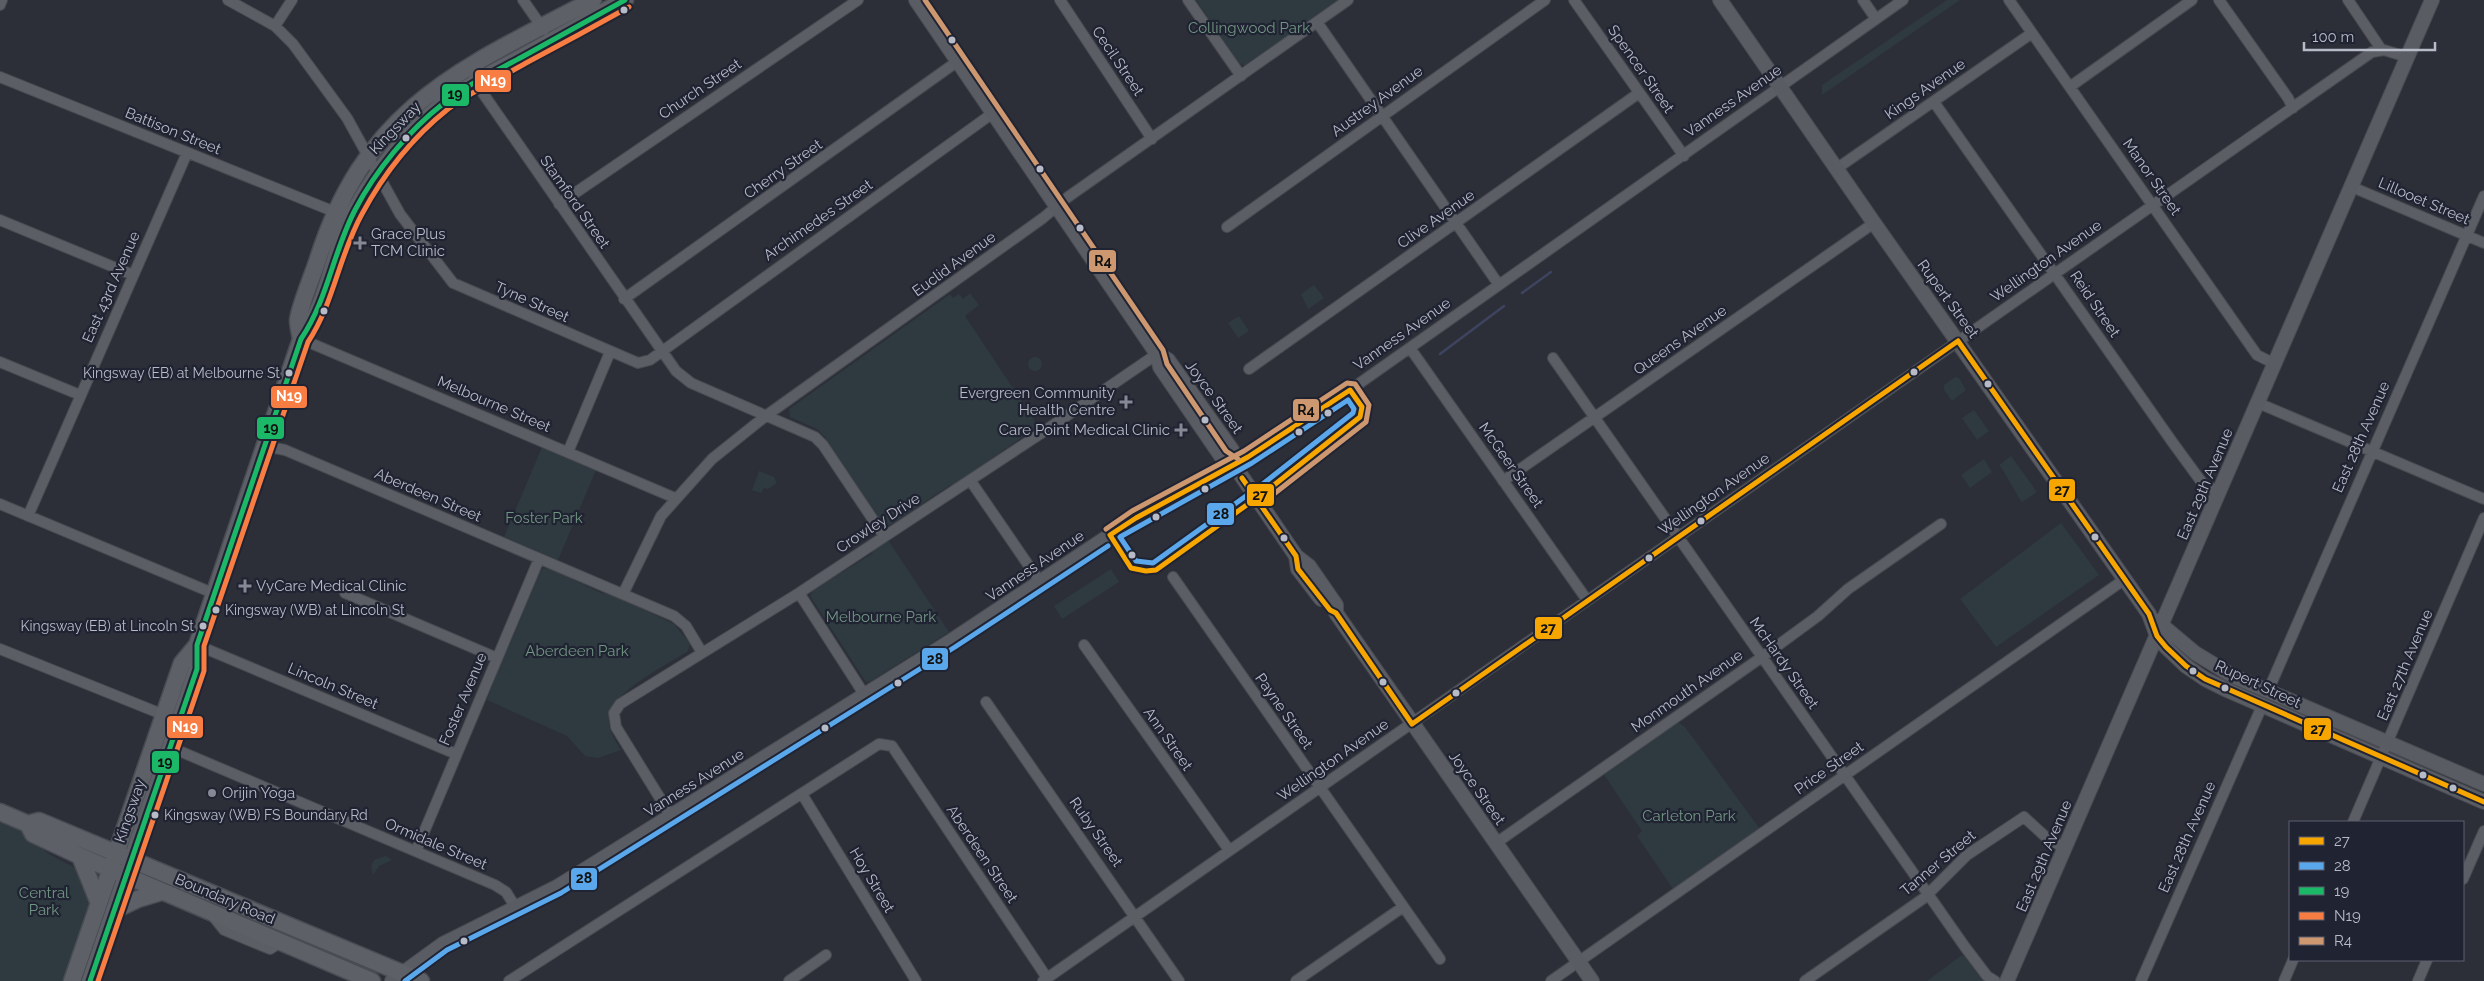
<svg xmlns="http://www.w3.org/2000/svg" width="2484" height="981" viewBox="0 0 2484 981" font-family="Raleway,sans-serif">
	<rect width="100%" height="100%" fill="#2c2f38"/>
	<path fill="#2e3a40" d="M 1196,0 L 1340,0 L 1245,66 L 1239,63 Z
		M 1947,0 L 1960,0 L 1822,95 L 1822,85 Z
		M 1314,285 L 1324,298 L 1308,309 L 1301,294 Z
		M 970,293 L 979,305 L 965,316 L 1038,426 L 954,485 L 950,485 L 892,524 L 884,525 L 824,436 L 817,429 L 790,417 L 789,409 L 950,294 L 953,298 L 959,294 L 963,299 Z
		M 1239,316 L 1249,331 L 1238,338 L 1228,323 Z
		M1028 364a7 7 0 1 1 14 0a7 7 0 1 1-14 0Z
		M 1955,377 L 1959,378 L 1966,390 L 1952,401 L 1944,390 L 1944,385 Z
		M 1974,410 L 1989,431 L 1977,440 L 1962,418 Z
		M 542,447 L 573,458 L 574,461 L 596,470 L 558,560 L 504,537 Z
		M 2011,456 L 2037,492 L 2022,502 C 2014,491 2008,477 1999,465 Z
		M 1984,459 L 1992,472 L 1970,488 L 1961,475 Z
		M 759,471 L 774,477 L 777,483 L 768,489 L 764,488 L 761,493 L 752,490 Z
		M 2061,523 L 2099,575 L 1996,647 L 1960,599 Z
		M 888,540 L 949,632 L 871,681 L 866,682 L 810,596 L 813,590 L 872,554 L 874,549 Z
		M 543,568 L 553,570 L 601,593 L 611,594 L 674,624 L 690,644 L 688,651 C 667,665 609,693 609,719 C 608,730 616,741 621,750 L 598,758 L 585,756 L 567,736 L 487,700 L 507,646 L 510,644 L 539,573 Z
		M 1111,569 L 1119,582 L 1062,619 L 1054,606 Z
		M 1678,722 L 1685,727 L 1760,829 L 1673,889 L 1637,836 L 1642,831 L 1604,775 Z
		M 0,821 L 18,829 L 49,854 L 79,870 L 89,898 L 89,906 L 65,981 L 0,981 Z
		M 386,856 L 392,860 L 379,866 L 373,875 L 371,867 L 374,860 Z
		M 1963,955 L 1984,981 L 1927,981 L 1962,955 Z"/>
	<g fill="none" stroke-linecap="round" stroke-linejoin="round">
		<path stroke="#3e445f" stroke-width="2.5" d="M 1522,293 L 1551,272
			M 1440,354 L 1504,306"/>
		<defs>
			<path id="street" d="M 228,0 L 275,26 L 293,44 L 347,118 L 400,214 L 453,283 L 638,363 L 650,360 L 993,113
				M 523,0 L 544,30
				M 1060,0 L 1152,139
				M 1188,0 L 1241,76
				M 1574,0 L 1684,156
				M 1863,0 L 1876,19
				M 2009,0 L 2257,355 L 2275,364
				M 2219,0 L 2288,98 L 2293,108
				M 2348,0 L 2381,49
				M 0,5 L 2,0
				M 1317,22 L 1499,285
				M 275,26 L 292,0
				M 0,77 L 335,212
				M 473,79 L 676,371 L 691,383 L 815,437 L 823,445 L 884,536
				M 2071,86 L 2192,0
				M 1934,102 L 2173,443 L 2203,484 L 2220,492
				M 1836,169 L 2032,33
				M 2352,187 L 2484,243
				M 559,204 L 858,0
				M 0,220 L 133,275
				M 1227,227 L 1545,0
				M 624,299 L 958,61
				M 301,339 L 675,498
				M 1410,348 L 1587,600
				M 1553,358 L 1965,947 L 1987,976 L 1995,981
				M 0,362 L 80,395
				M 1249,369 L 1639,93
				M 2258,403 L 2484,499
				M 265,446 L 285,450 L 674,616 L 686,626 L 701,651
				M 568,452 L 610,352
				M 1234,465 L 1350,390 L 1903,0
				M 970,480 L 1040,582
				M 1503,481 L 1874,223
				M 0,504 L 215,594
				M 28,516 L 187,153
				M 1173,577 L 1440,959
				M 345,593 L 497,658
				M 799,593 L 864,694
				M 623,594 L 661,516 L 712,459 L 767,415 L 1043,218 L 1068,197 L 1348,0
				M 197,645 L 456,754
				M 1084,645 L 1229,850
				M 0,649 L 164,715
				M 2268,691 L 2484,196
				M 986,702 L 1179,981
				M 170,747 L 495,885 L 506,892 L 516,908
				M 802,794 L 916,981
				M 671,816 L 616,727 L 614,713 L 620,704 L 799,593 L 1043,432 L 1157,354
				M 2353,822 L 2484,518
				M 1496,843 L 1762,657 L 1818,616 L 1848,589 L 1941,524
				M 416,851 L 539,559
				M 2463,879 L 2484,831
				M 212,915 L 224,930 L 270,949 L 281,942
				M 509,981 L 879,744 L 892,746 L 1047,978
				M 789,981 L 826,955
				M 1043,981 L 2372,52 L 2384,50 L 2407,57
				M 1296,981 L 1403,907
				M 1551,981 L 2125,579
				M 1805,981 L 1924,898 L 1967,855 L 2024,817 L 2048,839 L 2065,848
				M 2141,981 L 2262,706
				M 2284,981 L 2293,960
				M 2418,981 L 2427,960"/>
			<path id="secondary" d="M 916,0 L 1157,354 L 1160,367 L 1221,456 L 1234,465 L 1296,556 L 1309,566 L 1336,605 L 1336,613 L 1592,981
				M 1720,0 L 1874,223 L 2149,614 L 2157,636 L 2166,647 L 2186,666 L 2205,679 L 2227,690 L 2484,802
				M 1157,354 L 1168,360 L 1232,450 L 1234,465
				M 1296,556 L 1298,569 L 1321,599
				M 2157,621 L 2195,653 L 2233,676 L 2484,784
				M 392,981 L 443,944 L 557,887 L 951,641 L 1136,518 L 1234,465
				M 2007,981 L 2432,0"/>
			<path id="primary" d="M 301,339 C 300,333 298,326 298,320 C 300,305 313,275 318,259 C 367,106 461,69 593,0
				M 0,812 L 28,824 L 39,821 L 421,981
				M 28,824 L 33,834 L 80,856 L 372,981
				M 80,856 L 98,901
				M 115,910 L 138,899 L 161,892
				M 72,981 L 175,683 L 182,663 L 197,645
				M 90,981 L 197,669 L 197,645 L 301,339 C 329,304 332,251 355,210 C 377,171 408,132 444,103 C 468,85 496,71 522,57 C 557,38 591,19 625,0"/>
		</defs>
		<use href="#street" stroke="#484a50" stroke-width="12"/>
		<use href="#secondary" stroke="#484a50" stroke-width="16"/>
		<use href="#primary" stroke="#4a4c54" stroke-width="19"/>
		<use href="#street" stroke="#5c5e65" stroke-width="10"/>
		<use href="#secondary" stroke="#5a5c64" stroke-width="14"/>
		<use href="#primary" stroke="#5e6067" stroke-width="16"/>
		<defs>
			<path id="bus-1" d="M 1958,341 L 2149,614 L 2157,636 L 2166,647 L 2186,666 L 2205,679 L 2484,802
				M 1350,390 L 1362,407 L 1360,417 L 1269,489 L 1156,570 L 1146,571 L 1131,568 L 1110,535 L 1136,518 L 1248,457 Z
				M 1242,478 L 1296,556 L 1298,569 L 1330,610 L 1336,613 L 1412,724
				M 1412,724 L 1958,341"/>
			<path id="bus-2" d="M 1348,400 L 1354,409 L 1353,413 L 1264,483 L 1153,563 L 1136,561 L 1120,537 L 1252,463 Z
				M 405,981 L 447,950 L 561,893 L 955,647 L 1108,546"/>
			<path id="bus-3" d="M 90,981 L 197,669 L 197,645 L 301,339 C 328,299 333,252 355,210 C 376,170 408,131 444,103 C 468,84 496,71 522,57 C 557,38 591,19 625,0"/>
			<path id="bus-4" d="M 98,981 L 204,671 L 204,646 L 308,342 C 334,303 339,255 362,214 C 383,175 413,137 448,109 C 472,91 500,78 526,63 C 560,45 595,26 629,7"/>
			<path id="bus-5" d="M 925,0 L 1163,350 L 1167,364 L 1226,451 L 1238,459
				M 1106,529 L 1132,511 L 1244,451 L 1347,383 L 1355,384 L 1369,405 L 1366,422 L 1261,504"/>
		</defs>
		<use href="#bus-1" stroke="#202332" stroke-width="9"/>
		<use href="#bus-2" stroke="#202332" stroke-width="9"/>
		<use href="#bus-3" stroke="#202332" stroke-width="9"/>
		<use href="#bus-4" stroke="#202332" stroke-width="9"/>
		<use href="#bus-5" stroke="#202332" stroke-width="9"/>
		<use href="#bus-1" stroke="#f7a600" stroke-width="5"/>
		<use href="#bus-2" stroke="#5aa8eb" stroke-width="5"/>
		<use href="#bus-3" stroke="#1ab867" stroke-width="5"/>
		<use href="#bus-4" stroke="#f77d43" stroke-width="5"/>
		<use href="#bus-5" stroke="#cd976f" stroke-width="5"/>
	</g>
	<g fill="#b7bac7" stroke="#202332" stroke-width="2">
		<circle cx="624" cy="10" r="4.5"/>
		<circle cx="952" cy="40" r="4.5"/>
		<circle cx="406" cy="138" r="4.5"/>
		<circle cx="1040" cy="169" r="4.5"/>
		<circle cx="1080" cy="228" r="4.5"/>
		<circle cx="324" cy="311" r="4.5"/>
		<circle cx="1914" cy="372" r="4.5"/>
		<circle cx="289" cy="373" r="4.5"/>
		<circle cx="1988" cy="384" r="4.5"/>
		<circle cx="1328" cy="413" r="4.5"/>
		<circle cx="1205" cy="420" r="4.5"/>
		<circle cx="1299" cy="432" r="4.5"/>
		<circle cx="1205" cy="489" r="4.5"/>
		<circle cx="1156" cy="517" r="4.5"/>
		<circle cx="1701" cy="521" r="4.5"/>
		<circle cx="2095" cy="537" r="4.5"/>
		<circle cx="1284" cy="538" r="4.5"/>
		<circle cx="1132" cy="555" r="4.5"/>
		<circle cx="1649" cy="558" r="4.5"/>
		<circle cx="216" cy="610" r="4.5"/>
		<circle cx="203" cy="626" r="4.5"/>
		<circle cx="2193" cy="671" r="4.5"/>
		<circle cx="1383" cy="682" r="4.5"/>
		<circle cx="898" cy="683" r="4.5"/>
		<circle cx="2225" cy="688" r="4.5"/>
		<circle cx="1456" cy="693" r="4.5"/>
		<circle cx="825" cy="728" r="4.5"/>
		<circle cx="2423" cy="775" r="4.5"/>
		<circle cx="2453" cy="788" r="4.5"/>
		<circle cx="155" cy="815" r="4.5"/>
		<circle cx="464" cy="941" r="4.5"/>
	</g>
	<g fill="#868995" stroke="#202332" stroke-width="2">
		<path d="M357.5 235.5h5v5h5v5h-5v5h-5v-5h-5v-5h5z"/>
		<path d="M1123.5 394.5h5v5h5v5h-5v5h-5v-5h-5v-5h5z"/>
		<path d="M1178.5 422.5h5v5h5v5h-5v5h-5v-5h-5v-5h5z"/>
		<path d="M242.5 578.5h5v5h5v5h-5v5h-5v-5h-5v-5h5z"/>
		<circle cx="212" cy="793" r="5"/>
	</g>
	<g text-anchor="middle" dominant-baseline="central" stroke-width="4.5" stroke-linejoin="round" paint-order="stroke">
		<g font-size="14" fill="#b7bac7" stroke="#202332" text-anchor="end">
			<text x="280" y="373">Kingsway (EB) at Melbourne St</text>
			<text x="225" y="610" text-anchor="start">Kingsway (WB) at Lincoln St</text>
			<text x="194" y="626">Kingsway (EB) at Lincoln St</text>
			<text x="164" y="815" text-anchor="start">Kingsway (WB) FS Boundary Rd</text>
		</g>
		<g font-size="15" fill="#719582" stroke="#202332">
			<text x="1249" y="28">Collingwood Park</text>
			<text x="544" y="518">Foster Park</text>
			<text x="881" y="617">Melbourne Park</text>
			<text x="577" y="651">Aberdeen Park</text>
			<text x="1689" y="816">Carleton Park</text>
			<text x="44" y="893">Central<tspan x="44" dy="17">Park</tspan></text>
		</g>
		<g font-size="15" fill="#b7bac7" stroke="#202332">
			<text transform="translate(1118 61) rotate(56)">Cecil Street</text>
			<text transform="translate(1641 69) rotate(55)">Spencer Street</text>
			<text transform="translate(700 89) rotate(-34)">Church Street</text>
			<text transform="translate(1925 89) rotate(-35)">Kings Avenue</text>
			<text transform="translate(1377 101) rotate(-36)">Austrey Avenue</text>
			<text transform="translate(1733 101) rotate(-35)">Vanness Avenue</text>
			<text transform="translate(395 128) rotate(-46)">Kingsway</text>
			<text transform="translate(173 131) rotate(22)">Battison Street</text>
			<text transform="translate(783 169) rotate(-35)">Cherry Street</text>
			<text transform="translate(2152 177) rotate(55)">Manor Street</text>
			<text transform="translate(2424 201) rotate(23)">Lillooet Street</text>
			<text transform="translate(575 202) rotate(55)">Stamford Street</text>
			<text transform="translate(1436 219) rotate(-35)">Clive Avenue</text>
			<text transform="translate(818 220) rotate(-35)">Archimedes Street</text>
			<text transform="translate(2046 261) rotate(-35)">Wellington Avenue</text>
			<text transform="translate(954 264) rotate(-36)">Euclid Avenue</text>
			<text transform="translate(111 287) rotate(-66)">East 43rd Avenue</text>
			<text transform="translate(1948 299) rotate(54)">Rupert Street</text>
			<text transform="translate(532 302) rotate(24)">Tyne Street</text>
			<text transform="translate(2095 304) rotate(56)">Reid Street</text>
			<text transform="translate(1402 334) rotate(-35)">Vanness Avenue</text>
			<text transform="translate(1680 340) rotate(-35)">Queens Avenue</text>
			<text transform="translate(1214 397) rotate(54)">Joyce Street</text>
			<text transform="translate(494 404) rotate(23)">Melbourne Street</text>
			<text transform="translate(2361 437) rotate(-66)">East 28th Avenue</text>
			<text transform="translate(1511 465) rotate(55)">McGeer Street</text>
			<text transform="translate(2205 484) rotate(-67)">East 29th Avenue</text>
			<text transform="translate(1714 494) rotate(-35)">Wellington Avenue</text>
			<text transform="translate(428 495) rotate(23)">Aberdeen Street</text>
			<text transform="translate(878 523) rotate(-33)">Crowley Drive</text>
			<text transform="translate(1035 566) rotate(-34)">Vanness Avenue</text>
			<text transform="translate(1784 663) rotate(55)">McHardy Street</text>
			<text transform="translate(2405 665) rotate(-67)">East 27th Avenue</text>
			<text transform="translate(2258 684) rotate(25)">Rupert Street</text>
			<text transform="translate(333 686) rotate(23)">Lincoln Street</text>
			<text transform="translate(1687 691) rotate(-35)">Monmouth Avenue</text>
			<text transform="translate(463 699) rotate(-67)">Foster Avenue</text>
			<text transform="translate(1284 711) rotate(55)">Payne Street</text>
			<text transform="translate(1168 739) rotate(55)">Ann Street</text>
			<text transform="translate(1333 760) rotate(-35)">Wellington Avenue</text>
			<text transform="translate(1829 768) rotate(-35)">Price Street</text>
			<text transform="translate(694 783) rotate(-32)">Vanness Avenue</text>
			<text transform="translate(1477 788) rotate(55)">Joyce Street</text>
			<text transform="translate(130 811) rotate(-71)">Kingsway</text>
			<text transform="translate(1096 832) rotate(55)">Ruby Street</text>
			<text transform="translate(2187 837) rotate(-66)">East 28th Avenue</text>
			<text transform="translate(436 844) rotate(23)">Ormidale Street</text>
			<text transform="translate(982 854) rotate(56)">Aberdeen Street</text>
			<text transform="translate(2044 856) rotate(-67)">East 29th Avenue</text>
			<text transform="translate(1938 863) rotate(-40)">Tanner Street</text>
			<text transform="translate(872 880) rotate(59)">Hoy Street</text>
			<text transform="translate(225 899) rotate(23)">Boundary Road</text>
		</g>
		<g font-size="15" fill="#b7bac7" stroke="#202332" text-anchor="start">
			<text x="371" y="234">Grace Plus<tspan x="371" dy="17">TCM Clinic</tspan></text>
			<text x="1115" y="393" text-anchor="end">Evergreen Community<tspan x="1115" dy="17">Health Centre</tspan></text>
			<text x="1170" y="430" text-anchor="end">Care Point Medical Clinic</text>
			<text x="256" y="586">VyCare Medical Clinic</text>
			<text x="222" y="793">Orijin Yoga</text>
		</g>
	</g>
	<g stroke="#202332" stroke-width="2">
		<rect x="474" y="69" width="38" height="24" rx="5" fill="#f77d43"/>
		<rect x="441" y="83" width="29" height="24" rx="5" fill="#1ab867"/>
		<rect x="1088" y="249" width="29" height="24" rx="5" fill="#cd976f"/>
		<rect x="270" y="385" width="38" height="24" rx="5" fill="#f77d43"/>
		<rect x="1292" y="398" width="28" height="24" rx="5" fill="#cd976f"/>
		<rect x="256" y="416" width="29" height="24" rx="5" fill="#1ab867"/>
		<rect x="2048" y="478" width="28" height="24" rx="5" fill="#f7a600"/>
		<rect x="1246" y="483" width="29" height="24" rx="5" fill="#f7a600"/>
		<rect x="1206" y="502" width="29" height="24" rx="5" fill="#5aa8eb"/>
		<rect x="1534" y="616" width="29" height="24" rx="5" fill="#f7a600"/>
		<rect x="921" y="647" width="28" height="24" rx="5" fill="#5aa8eb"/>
		<rect x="166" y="715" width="38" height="24" rx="5" fill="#f77d43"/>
		<rect x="2303" y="717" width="29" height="24" rx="5" fill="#f7a600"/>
		<rect x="151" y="750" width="29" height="24" rx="5" fill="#1ab867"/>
		<rect x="570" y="867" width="28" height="24" rx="5" fill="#5aa8eb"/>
	</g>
	<g font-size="14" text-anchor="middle" font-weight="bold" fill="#fff">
		<text x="493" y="86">N19</text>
		<text x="289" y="401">N19</text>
		<text x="185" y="732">N19</text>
	</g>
	<g font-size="14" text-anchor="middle" font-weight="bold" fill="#111">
		<text x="455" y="99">19</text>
		<text x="1103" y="266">R4</text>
		<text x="1306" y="415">R4</text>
		<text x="271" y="433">19</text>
		<text x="2062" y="495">27</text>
		<text x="1260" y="500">27</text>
		<text x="1221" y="519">28</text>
		<text x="1548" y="633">27</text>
		<text x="935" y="664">28</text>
		<text x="2318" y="734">27</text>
		<text x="165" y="767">19</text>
		<text x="584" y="883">28</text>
	</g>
	<rect x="2289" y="821" width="175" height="140" fill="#202332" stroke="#5c5f6e"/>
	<rect x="2299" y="837" width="25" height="8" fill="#f7a600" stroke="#5c5f6e"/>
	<text x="2334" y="846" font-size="15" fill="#b7bac7">27</text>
	<rect x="2299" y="862" width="25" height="8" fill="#5aa8eb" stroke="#5c5f6e"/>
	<text x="2334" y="871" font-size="15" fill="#b7bac7">28</text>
	<rect x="2299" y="887" width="25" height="8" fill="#1ab867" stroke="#5c5f6e"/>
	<text x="2334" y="896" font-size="15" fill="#b7bac7">19</text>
	<rect x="2299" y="912" width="25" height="8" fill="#f77d43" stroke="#5c5f6e"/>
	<text x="2334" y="921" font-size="15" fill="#b7bac7">N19</text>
	<rect x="2299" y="937" width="25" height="8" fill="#cd976f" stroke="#5c5f6e"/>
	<text x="2334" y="946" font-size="15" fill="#b7bac7">R4</text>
	<path d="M2304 42v8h131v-8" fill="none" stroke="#b7bac7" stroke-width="2.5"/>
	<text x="2312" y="42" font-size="15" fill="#b7bac7" stroke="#202332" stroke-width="4" paint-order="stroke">100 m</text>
</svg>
